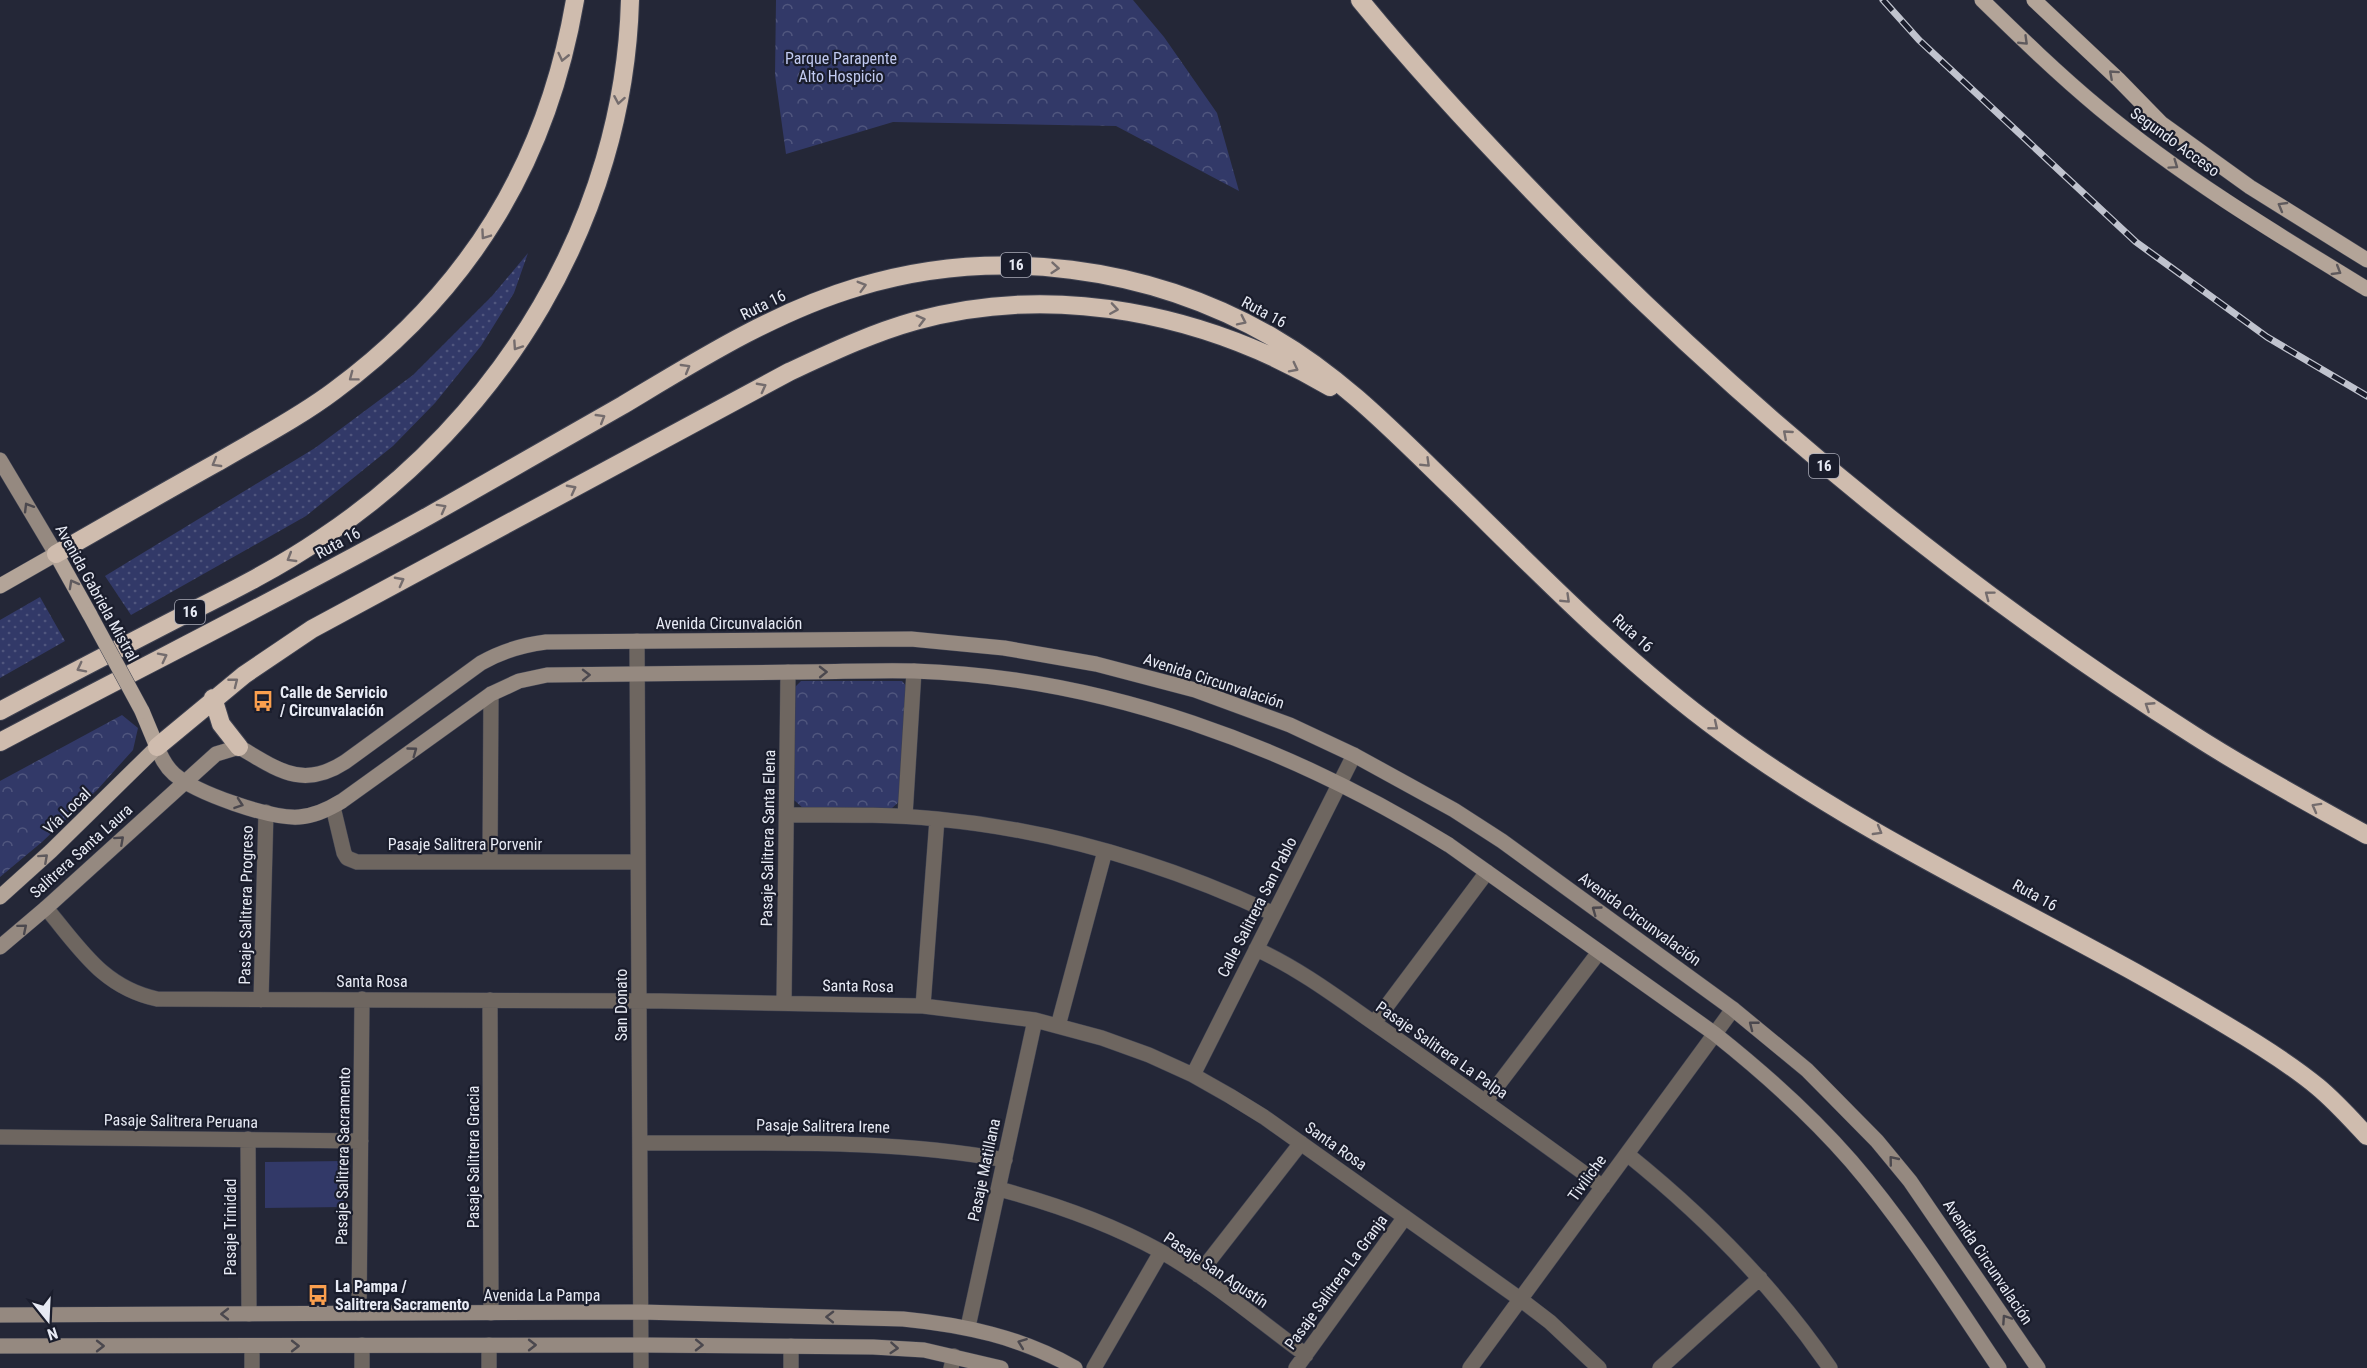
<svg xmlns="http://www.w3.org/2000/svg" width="2367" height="1368" viewBox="0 0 2367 1368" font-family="'Roboto Condensed',sans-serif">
	<defs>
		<pattern id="grass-dots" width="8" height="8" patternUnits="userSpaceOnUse" patternTransform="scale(1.5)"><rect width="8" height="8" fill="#323968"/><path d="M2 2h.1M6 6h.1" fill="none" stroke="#50567e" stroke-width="1.8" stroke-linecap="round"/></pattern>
		<pattern id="park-crowns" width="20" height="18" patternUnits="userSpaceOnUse" patternTransform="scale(1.5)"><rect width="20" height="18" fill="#323968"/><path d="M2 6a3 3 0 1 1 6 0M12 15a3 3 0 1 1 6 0" fill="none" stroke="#50567e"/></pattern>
	</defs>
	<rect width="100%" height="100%" fill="#242737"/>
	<path fill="url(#grass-dots)" d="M 528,253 L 514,293 L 481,346 L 435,403 L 393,446 L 306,516 L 131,615 L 105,576 L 315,448 L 413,375 L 492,296 Z
		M 40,597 L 65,641 L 0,678 L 0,620 Z"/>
	<path fill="url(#park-crowns)" d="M 776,0 L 1133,0 L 1164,37 L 1217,113 L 1239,191 L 1116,126 L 893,122 L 786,154 L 775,75 Z
		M 801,681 L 902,681 L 908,688 L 900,801 L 892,808 L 805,810 L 794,800 L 795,687 Z
		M 122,715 L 138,728 L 133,750 L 97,790 L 42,842 L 0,877 L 0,781 Z"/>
	<path fill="#323968" d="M 343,1161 L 344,1207 L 265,1208 L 265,1162 Z"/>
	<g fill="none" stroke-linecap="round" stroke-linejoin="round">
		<defs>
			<path id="street" d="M 637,641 L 641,1368
				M 333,807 L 344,853 L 347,858 L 357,862 L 638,862
				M 787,815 C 837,815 887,814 937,819 C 1055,830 1167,864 1274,914
				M 905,816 L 914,671
				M 490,862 L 491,694
				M 46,908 C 80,948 102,987 157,999 L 661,1001 L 923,1006 L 1035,1020 L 1102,1038 L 1149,1055 L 1193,1075 L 1230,1096 L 1264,1117 L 1520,1299 L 1550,1322 L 1599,1368
				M 1256,949 C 1302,970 1342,1001 1384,1030 C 1457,1081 1530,1134 1603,1187
				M 261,1000 L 266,812
				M 490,1000 L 491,1313
				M 784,1003 L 788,672
				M 923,1006 L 937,819
				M 1374,1023 L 1487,872
				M 1058,1026 L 1105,851
				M 1193,1075 L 1354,755
				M 1485,1102 L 1599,952
				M 0,1137 L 361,1141
				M 248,1139 L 249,1314
				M 640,1143 C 762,1144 885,1138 1005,1160
				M 1627,1154 C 1704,1216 1774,1286 1830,1368
				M 999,1189 C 1055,1204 1109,1223 1160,1251 C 1212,1280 1258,1320 1306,1355
				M 1198,1275 L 1301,1143
				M 359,1313 L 362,999
				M 968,1327 L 1035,1020
				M 489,1345 L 489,1368
				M 252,1368 L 252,1346
				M 362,1368 L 362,1345
				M 791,1368 L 791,1346
				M 951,1368 L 954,1356
				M 1094,1368 L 1161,1252
				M 1296,1368 L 1405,1217
				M 1470,1368 L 1733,1009
				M 1660,1368 L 1760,1278"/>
			<path id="secondary" d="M 0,460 L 56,554
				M 157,747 C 161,757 165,766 174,774 C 196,793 270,819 299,817 C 315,816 329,809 342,801 L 491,694 L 519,681 L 547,675 C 630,674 713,673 796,672 C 835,672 875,670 914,671 C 1104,677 1289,746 1449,845 L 1715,1034 C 1764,1073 1810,1114 1851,1161 C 1906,1225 1952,1298 1999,1368
				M 0,947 L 46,908 L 216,754 L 239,747 C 277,769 302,790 345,762 L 481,663 C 502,651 522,645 546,642 L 911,639 L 1004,648 L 1096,664 L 1195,690 L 1290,725 L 1354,755 L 1454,810 L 1502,841 L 1733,1009 L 1807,1070 L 1877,1141 L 1910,1181 L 2038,1368
				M 0,1315 L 641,1312 L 903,1319 C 964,1325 1021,1337 1075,1368
				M 0,1346 L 641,1345 L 873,1347 L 924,1350 L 1001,1368"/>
			<path id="primary" d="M 1982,0 C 2020,37 2058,74 2099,108 C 2182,177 2275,233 2367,289
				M 2034,0 L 2119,80 L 2161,123 L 2250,187 L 2367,260
				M 0,586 L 56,554 L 90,615
				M 0,897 L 51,851 L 157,747 L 142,711"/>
			<path id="highway" d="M 1360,0 C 1427,82 1500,159 1574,234 C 1763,424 1969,593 2195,736 C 2251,772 2309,803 2367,835
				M 56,554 C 110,523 164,492 218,462 C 257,439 298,418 334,391 C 468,292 547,164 575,0
				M 213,698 L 221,724 L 239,747
				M 0,711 C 60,679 120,648 180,617 C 228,593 277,569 322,538 C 502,418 624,219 630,0
				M 0,742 C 143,666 289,594 430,515 C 494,478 559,442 623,405 C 698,360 774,312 858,287 C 996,245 1150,266 1274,338 C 1343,378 1397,435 1454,490 C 1540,574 1624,661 1721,732 C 1840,820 1976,886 2105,956 C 2146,978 2186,1001 2226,1025 C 2258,1044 2289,1063 2318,1087 C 2336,1102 2351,1119 2367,1136
				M 157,747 L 244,675 L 312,629 L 789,372 C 830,353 872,333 915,321 C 1056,282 1206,314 1330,387"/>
		</defs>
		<use href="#street" stroke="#3f4251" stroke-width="16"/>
		<use href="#secondary" stroke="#3f4251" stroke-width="16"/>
		<use href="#primary" stroke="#3f4251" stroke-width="16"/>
		<use href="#highway" stroke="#3f4251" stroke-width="20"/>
		<use href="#street" stroke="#6e6660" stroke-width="15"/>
		<use href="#secondary" stroke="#958980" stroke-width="15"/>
		<use href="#primary" stroke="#b3a498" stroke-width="15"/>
		<use href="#highway" stroke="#cfbcae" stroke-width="18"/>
		<defs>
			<path id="rail" d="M 1883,0 L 1919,40 L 2136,242 L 2267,337 L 2367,396"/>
		</defs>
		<use href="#rail" stroke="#c0c3ce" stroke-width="7"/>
		<use href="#rail" stroke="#1a1d2c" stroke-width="4.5" stroke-dasharray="14" stroke-linecap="butt"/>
		<defs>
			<path id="primary-bridge" d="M 90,615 L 142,711"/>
		</defs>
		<use href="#primary-bridge" stroke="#3f4251" stroke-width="16" stroke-linecap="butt"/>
		<use href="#primary-bridge" stroke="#b3a498" stroke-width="15"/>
	</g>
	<defs><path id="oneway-chevron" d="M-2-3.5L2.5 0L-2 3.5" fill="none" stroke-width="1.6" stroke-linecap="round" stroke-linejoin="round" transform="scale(1.5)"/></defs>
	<g stroke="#5f5a5d">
		<use href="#oneway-chevron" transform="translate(2024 41) rotate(44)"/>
		<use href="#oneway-chevron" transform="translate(2113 74) rotate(-138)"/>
		<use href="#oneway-chevron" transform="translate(2174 165) rotate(35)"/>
		<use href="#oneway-chevron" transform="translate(2282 206) rotate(-150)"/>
		<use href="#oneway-chevron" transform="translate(2337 271) rotate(31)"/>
		<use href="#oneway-chevron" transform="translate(73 584) rotate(-119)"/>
		<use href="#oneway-chevron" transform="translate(44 858) rotate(-42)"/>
	</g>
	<g stroke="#746c6d">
		<use href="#oneway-chevron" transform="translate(563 57) rotate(103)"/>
		<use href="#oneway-chevron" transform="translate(619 100) rotate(100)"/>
		<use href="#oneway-chevron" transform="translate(485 235) rotate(125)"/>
		<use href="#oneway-chevron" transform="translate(1055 268) rotate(5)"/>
		<use href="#oneway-chevron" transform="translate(862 286) rotate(-16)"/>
		<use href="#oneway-chevron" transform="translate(1114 309) rotate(9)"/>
		<use href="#oneway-chevron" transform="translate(921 320) rotate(-15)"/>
		<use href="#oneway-chevron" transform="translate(1242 321) rotate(26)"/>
		<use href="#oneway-chevron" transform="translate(517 346) rotate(124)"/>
		<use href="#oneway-chevron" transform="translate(686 368) rotate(-30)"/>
		<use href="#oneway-chevron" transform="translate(1294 368) rotate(27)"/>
		<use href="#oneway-chevron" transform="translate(353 377) rotate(143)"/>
		<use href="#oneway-chevron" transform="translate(762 387) rotate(-28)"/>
		<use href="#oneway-chevron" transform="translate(601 418) rotate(-31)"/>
		<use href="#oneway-chevron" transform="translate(1787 434) rotate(-139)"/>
		<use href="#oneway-chevron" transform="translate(216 463) rotate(150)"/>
		<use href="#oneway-chevron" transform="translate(1426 463) rotate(44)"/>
		<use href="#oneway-chevron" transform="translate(572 489) rotate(-28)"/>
		<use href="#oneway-chevron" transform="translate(442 508) rotate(-29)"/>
		<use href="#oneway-chevron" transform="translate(291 558) rotate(149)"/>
		<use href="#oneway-chevron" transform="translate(400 581) rotate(-28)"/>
		<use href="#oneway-chevron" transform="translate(1989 595) rotate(-143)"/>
		<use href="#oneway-chevron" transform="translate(1566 599) rotate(44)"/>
		<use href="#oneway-chevron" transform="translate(163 657) rotate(-27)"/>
		<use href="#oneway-chevron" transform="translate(81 668) rotate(153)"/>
		<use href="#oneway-chevron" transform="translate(234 682) rotate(-38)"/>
		<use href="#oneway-chevron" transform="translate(2149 706) rotate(-147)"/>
		<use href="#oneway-chevron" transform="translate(1714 726) rotate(39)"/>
		<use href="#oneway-chevron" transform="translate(2316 807) rotate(-151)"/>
		<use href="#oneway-chevron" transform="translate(1878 831) rotate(30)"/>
	</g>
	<g stroke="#4b484e">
		<use href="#oneway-chevron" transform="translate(28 507) rotate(-121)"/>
		<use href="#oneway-chevron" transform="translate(823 672) rotate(-1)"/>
		<use href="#oneway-chevron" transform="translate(586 675) rotate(-1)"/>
		<use href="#oneway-chevron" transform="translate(413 751) rotate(-36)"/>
		<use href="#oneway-chevron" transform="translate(239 804) rotate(19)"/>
		<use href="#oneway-chevron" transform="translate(120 840) rotate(-42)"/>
		<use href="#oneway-chevron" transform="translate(1596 910) rotate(-144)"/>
		<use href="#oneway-chevron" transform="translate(23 928) rotate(-40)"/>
		<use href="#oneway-chevron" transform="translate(1753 1025) rotate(-142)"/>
		<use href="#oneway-chevron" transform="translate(1893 1160) rotate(-129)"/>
		<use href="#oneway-chevron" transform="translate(225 1314) rotate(180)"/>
		<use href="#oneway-chevron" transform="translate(830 1317) rotate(-179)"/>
		<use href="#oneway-chevron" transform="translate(2006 1319) rotate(-124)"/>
		<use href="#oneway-chevron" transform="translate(1022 1343) rotate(-159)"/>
		<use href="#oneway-chevron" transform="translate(532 1345)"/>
		<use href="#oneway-chevron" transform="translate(699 1345) rotate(1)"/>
		<use href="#oneway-chevron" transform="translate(100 1346)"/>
		<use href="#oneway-chevron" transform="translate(295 1346)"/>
		<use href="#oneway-chevron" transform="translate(894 1348) rotate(4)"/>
	</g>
	<defs>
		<symbol id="bus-bare" viewBox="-9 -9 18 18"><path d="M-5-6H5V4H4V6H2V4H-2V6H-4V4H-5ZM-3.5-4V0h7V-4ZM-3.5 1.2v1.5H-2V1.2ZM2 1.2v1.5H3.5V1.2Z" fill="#fa9f4e" stroke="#1a1d2c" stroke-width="2.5" paint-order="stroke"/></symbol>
	</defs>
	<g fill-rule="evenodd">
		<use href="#bus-bare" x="248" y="686" width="30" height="30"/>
		<use href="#bus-bare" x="303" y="1280" width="30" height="30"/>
	</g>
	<g text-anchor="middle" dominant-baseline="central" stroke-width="4.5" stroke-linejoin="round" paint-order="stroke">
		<g fill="#1a1d2c" stroke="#aaacb8" stroke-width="1.5">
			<rect x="1001" y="253" width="30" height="24" rx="4.5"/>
			<rect x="1809" y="454" width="30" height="24" rx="4.5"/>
			<rect x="175" y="600" width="30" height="24" rx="4.5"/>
		</g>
		<g font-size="15" font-weight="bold" fill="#e7eaf4">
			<text x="1016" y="265">16</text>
			<text x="1824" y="466">16</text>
			<text x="190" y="612">16</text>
		</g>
		<g font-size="16" fill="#c1caf0" stroke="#1a1d2c">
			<text x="841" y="58">Parque Parapente<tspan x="841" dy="18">Alto Hospicio</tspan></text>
		</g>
		<g font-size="16" fill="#e7eaf4" stroke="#1a1d2c">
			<text transform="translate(2175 142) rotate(36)">Segundo Acceso</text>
			<text transform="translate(763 305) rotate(-26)">Ruta 16</text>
			<text transform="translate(1264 312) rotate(28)">Ruta 16</text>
			<text transform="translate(338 543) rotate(-28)">Ruta 16</text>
			<text transform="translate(97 593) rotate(61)">Avenida Gabriela Mistral</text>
			<text x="729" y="623">Avenida Circunvalación</text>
			<text transform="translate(1633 633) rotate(42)">Ruta 16</text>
			<text transform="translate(1214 681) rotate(18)">Avenida Circunvalación</text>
			<text transform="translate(67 811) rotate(-44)">Vía Local</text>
			<text transform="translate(768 838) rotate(-89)">Pasaje Salitrera Santa Elena</text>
			<text x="465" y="844">Pasaje Salitrera Porvenir</text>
			<text transform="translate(81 851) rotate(-42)">Salitrera Santa Laura</text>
			<text transform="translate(2035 895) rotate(29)">Ruta 16</text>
			<text transform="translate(246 905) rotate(-89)">Pasaje Salitrera Progreso</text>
			<text transform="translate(1257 907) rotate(-63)">Calle Salitrera San Pablo</text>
			<text transform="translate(1640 919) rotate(36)">Avenida Circunvalación</text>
			<text x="372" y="981">Santa Rosa</text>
			<text transform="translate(858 986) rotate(1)">Santa Rosa</text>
			<text transform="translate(621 1005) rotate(-90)">San Donato</text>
			<text transform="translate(1442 1050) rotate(35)">Pasaje Salitrera La Palpa</text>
			<text transform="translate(181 1121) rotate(1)">Pasaje Salitrera Peruana</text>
			<text transform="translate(823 1126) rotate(1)">Pasaje Salitrera Irene</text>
			<text transform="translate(1336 1146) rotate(35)">Santa Rosa</text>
			<text transform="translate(343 1156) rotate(-89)">Pasaje Salitrera Sacramento</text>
			<text transform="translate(473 1157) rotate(-90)">Pasaje Salitrera Gracia</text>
			<text transform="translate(984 1170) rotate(-78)">Pasaje Matillana</text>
			<text transform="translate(1587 1178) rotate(-54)">Tiviliche</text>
			<text transform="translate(230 1227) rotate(-90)">Pasaje Trinidad</text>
			<text transform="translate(1988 1262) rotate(56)">Avenida Circunvalación</text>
			<text transform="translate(1216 1270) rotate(34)">Pasaje San Agustín</text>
			<text transform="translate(1336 1282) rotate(-54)">Pasaje Salitrera La Granja</text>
			<text x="542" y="1295">Avenida La Pampa</text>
		</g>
		<g font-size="16" font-weight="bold" fill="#e7eaf4" stroke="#1a1d2c" text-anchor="start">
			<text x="280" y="692">Calle de Servicio<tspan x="280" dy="18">/ Circunvalación</tspan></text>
			<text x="335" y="1286">La Pampa /<tspan x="335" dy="18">Salitrera Sacramento</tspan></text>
		</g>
	</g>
	<g transform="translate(48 1320) rotate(162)" stroke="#1a1d2c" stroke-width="4.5" paint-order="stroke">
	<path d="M0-4.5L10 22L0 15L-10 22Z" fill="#e7eaf4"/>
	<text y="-9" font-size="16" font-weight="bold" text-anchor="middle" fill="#e7eaf4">N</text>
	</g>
</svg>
